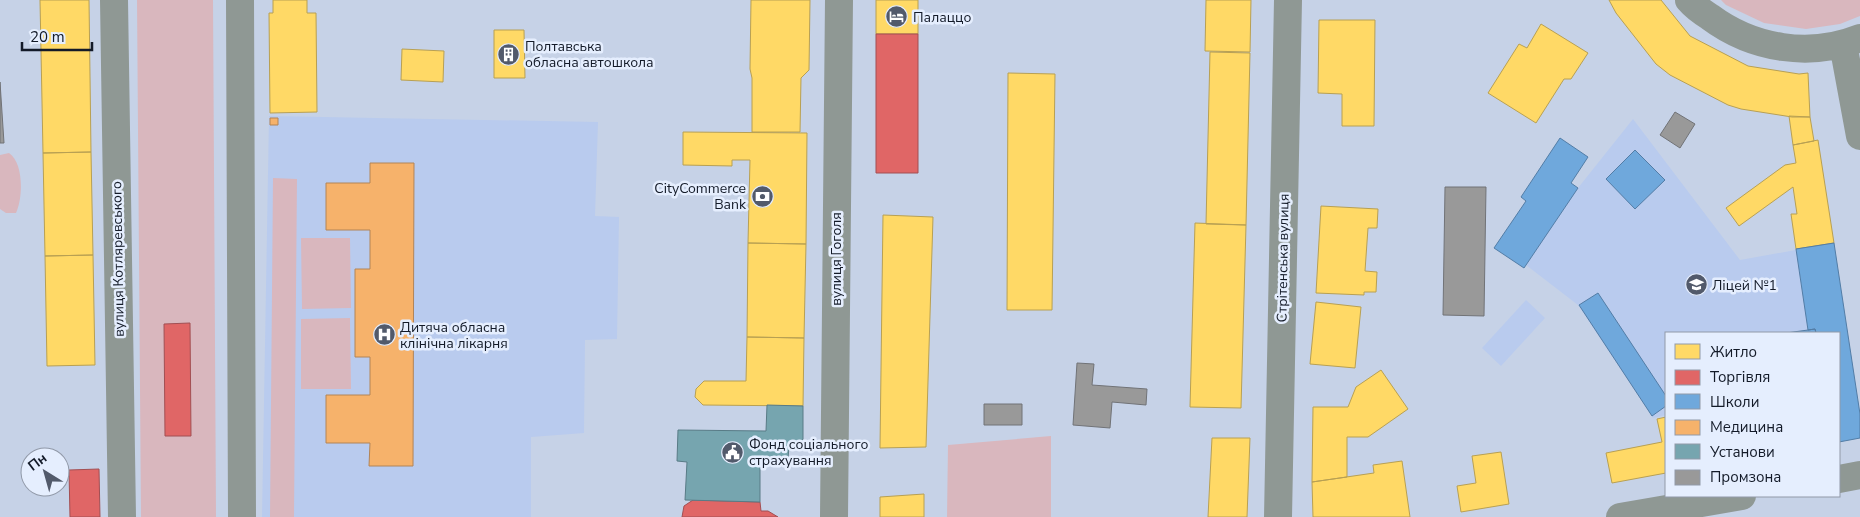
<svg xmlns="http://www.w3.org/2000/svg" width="1860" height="517" viewBox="0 0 1860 517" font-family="'Nunito Sans',sans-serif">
	<rect width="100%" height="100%" fill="#c6d2e7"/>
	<path fill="#b9cbee" d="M 269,116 L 598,122 L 595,216 L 619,217 L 617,339 L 585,340 L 584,433 L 531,437 L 531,517 L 262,517 Z
		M 1633,119 L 1740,260 L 1834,243 L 1860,414 L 1860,438 L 1839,442 L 1839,333 L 1666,333 L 1666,415 L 1653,418 L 1578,305 L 1526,265 L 1578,188 Z
		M 1526,300 L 1545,318 L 1501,366 L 1482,348 Z"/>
	<path fill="#d9b7be" d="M 137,0 L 213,0 L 216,517 L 141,517 Z
		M 1721,0 L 1860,0 L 1860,16 L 1840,24 L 1806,29 L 1764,23 L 1726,5 Z
		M 9,153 C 24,163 23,198 16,213 L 6,213 L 0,209 L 0,155 Z
		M 273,178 L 297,179 L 294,517 L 270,517 Z
		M 301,238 L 350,238 L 351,308 L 302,309 Z
		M 350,318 L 351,389 L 301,389 L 301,319 Z
		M 1051,436 L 1051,517 L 947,517 L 948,445 Z"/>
	<path fill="#ffd966" stroke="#b8a053" d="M 40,0 L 89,0 L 91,152 L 43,153 Z
		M 273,0 L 307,0 L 307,13 L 316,13 L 317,112 L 270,113 L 269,13 L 273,13 Z
		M 751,0 L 810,0 L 809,70 L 801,78 L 800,132 L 752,132 L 752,78 L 750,69 Z
		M 876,0 L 918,0 L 918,34 L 876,34 Z
		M 1206,0 L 1251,0 L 1250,52 L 1205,51 Z
		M 1609,0 L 1661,0 L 1690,36 L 1748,66 L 1799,74 L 1808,73 L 1810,117 L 1792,117 L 1741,109 L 1728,105 L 1670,75 L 1656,64 L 1616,13 Z
		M 1319,20 L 1375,20 L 1374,126 L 1342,126 L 1342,94 L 1318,93 Z
		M 1541,24 L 1588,53 L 1571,79 L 1564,79 L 1536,123 L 1488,93 L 1519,44 L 1527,48 Z
		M 494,30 L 524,30 L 525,78 L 494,78 Z
		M 402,49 L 444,51 L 443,82 L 401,80 Z
		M 1210,52 L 1250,53 L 1246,225 L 1206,224 Z
		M 1008,73 L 1055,74 L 1052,310 L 1007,310 Z
		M 1789,116 L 1810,117 L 1814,141 L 1793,145 Z
		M 683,132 L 807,133 L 806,244 L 748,243 L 750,160 L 732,160 L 732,166 L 683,165 Z
		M 1818,140 L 1834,243 L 1796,249 L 1791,214 L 1797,214 L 1793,187 L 1739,226 L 1726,208 L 1785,165 L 1796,163 L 1793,145 Z
		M 91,152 L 93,255 L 45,256 L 43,153 Z
		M 1321,206 L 1378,209 L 1377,228 L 1368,228 L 1365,271 L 1377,272 L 1376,292 L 1364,292 L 1364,295 L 1316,293 Z
		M 883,215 L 933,217 L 926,447 L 880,448 Z
		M 1195,223 L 1246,225 L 1241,408 L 1190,407 Z
		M 748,243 L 806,244 L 804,338 L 747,337 Z
		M 93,255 L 95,365 L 47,366 L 45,256 Z
		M 1316,302 L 1361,307 L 1355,368 L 1310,364 Z
		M 747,337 L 804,338 L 803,406 L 703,405 L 695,397 L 696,389 L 704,381 L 746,381 Z
		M 1381,370 L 1408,409 L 1368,437 L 1347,437 L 1347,477 L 1312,482 L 1313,407 L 1348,407 L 1356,387 Z
		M 1666,417 L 1666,473 L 1612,483 L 1606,453 L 1662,442 L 1657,419 Z
		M 1212,438 L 1250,438 L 1247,517 L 1208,517 Z
		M 1501,452 L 1509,504 L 1461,512 L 1457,486 L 1476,483 L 1472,456 Z
		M 1402,461 L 1410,517 L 1313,517 L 1312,482 L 1374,473 L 1373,465 Z
		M 924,494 L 924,517 L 880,517 L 880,497 Z"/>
	<path fill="#e06666" stroke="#a24f53" d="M 876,34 L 918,34 L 918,173 L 876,173 Z
		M 190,323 L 191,436 L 165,436 L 164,324 Z
		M 99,469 L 100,517 L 70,517 L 69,470 Z
		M 693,500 L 760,502 L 761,511 L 768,511 L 778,517 L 682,517 L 684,506 Z"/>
	<path fill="#6fa8dc" stroke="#537da6" d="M 1560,138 L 1588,157 L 1571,183 L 1578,188 L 1524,268 L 1494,248 L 1526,201 L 1521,197 Z
		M 1635,150 L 1665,180 L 1635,209 L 1606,179 Z
		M 1834,243 L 1860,414 L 1860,438 L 1839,442 L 1839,333 L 1816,333 L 1815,329 L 1808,330 L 1796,249 Z
		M 1598,293 L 1666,396 L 1666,406 L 1652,416 L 1579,305 Z
		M 1815,329 L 1816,333 L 1786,333 L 1808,330 Z"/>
	<path fill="#f6b26b" stroke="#b28457" d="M 270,118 L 278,118 L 278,125 L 270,125 Z
		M 370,163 L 414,163 L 413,466 L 369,466 L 370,443 L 326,443 L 326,395 L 370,395 L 370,357 L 355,357 L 355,269 L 370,269 L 370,230 L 326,230 L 326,183 L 370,183 Z"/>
	<path fill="#76a5af" stroke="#587b86" d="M 767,405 L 803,406 L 803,439 L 800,444 L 795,447 L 789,447 L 788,458 L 760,457 L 760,502 L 685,500 L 687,462 L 677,461 L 678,430 L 766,431 Z"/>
	<path fill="#999" stroke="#717377" d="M 0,82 L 4,143 L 0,143 Z
		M 1675,112 L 1695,124 L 1680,148 L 1660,135 Z
		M 1445,187 L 1486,187 L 1484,316 L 1443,315 Z
		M 1077,363 L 1094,364 L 1092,385 L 1147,389 L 1146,405 L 1112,402 L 1110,428 L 1073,425 Z
		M 984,404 L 1022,404 L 1022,425 L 984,425 Z"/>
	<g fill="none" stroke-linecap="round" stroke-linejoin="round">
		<path stroke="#8f9894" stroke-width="28" d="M 114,0 L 122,517
			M 240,0 L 242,517
			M 1689,0 C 1695,7 1702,12 1710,17 C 1753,49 1810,58 1860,38
			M 1843,44 L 1860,136
			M 1839,479 L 1860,475
			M 834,517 L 839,0
			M 1278,517 L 1288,0
			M 1620,517 L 1742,496"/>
	</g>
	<defs>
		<symbol id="hotel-disc" viewBox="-11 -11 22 22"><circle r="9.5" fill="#525a6b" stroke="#e5eefe"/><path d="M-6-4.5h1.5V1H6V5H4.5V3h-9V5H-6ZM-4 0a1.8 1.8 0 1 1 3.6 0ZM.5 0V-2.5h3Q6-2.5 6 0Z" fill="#fff"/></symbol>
		<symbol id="building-disc" viewBox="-11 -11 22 22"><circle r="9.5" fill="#525a6b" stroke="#e5eefe"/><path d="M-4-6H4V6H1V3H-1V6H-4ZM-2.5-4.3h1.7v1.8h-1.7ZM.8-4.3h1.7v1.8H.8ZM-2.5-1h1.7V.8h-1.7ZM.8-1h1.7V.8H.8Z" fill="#fff"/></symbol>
		<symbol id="bank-disc" viewBox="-11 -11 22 22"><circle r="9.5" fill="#525a6b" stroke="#e5eefe"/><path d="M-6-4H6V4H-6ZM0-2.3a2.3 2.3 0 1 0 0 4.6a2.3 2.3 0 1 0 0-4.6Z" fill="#fff"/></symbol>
		<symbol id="school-disc" viewBox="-11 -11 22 22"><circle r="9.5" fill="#525a6b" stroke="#e5eefe"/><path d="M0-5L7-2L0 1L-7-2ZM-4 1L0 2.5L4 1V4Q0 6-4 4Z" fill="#fff"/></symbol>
		<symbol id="hospital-disc" viewBox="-11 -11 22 22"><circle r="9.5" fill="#525a6b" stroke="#e5eefe"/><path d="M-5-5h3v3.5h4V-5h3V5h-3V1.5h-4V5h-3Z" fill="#fff"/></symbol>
		<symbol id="civic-disc" viewBox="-11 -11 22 22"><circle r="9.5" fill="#525a6b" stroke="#e5eefe"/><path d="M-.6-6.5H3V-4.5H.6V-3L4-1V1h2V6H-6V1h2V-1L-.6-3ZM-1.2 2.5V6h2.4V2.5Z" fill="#fff"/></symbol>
	</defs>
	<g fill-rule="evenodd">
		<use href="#hotel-disc" x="884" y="4" width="25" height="25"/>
		<use href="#building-disc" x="496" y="42" width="25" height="25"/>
		<use href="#bank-disc" x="750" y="184" width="25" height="25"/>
		<use href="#school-disc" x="1684" y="272" width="25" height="25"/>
		<use href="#hospital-disc" x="372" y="322" width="25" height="25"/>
		<use href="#civic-disc" x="720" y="440" width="25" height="25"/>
	</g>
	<g text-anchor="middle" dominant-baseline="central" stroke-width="5" stroke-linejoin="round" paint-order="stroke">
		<g font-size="14" fill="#131a28" stroke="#e5eefe" text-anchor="start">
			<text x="913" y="17">Палаццо</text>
			<text x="525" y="46">Полтавська<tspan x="525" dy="16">обласна автошкола</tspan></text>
			<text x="746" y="188" text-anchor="end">CityCommerce<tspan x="746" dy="16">Bank</tspan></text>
			<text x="1712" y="285">Ліцей №1</text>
			<text x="400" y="327">Дитяча обласна<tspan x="400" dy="16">клінічна лікарня</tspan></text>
			<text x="749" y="444">Фонд соціального<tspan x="749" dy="16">страхування</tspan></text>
		</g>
		<g font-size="14" fill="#131a28" stroke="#e5eefe">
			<text transform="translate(1283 258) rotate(-89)">Стрітенська вулиця</text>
			<text transform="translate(118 259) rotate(-91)">вулиця Котляревського</text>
			<text transform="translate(836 259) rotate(-90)">вулиця Гоголя</text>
		</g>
	</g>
	<rect x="1665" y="332" width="175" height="165" fill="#e5eefe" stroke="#9199a8"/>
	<rect x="1675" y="344" width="25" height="15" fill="#ffd966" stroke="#9199a8"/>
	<text x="1710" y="357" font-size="15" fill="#131a28">Житло</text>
	<rect x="1675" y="370" width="25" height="15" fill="#e06666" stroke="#9199a8"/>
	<text x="1710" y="382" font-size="15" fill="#131a28">Торгівля</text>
	<rect x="1675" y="394" width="25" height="15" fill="#6fa8dc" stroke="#9199a8"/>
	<text x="1710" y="407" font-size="15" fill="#131a28">Школи</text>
	<rect x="1675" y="420" width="25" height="15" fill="#f6b26b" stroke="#9199a8"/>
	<text x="1710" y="432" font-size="15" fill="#131a28">Медицина</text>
	<rect x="1675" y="444" width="25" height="15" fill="#76a5af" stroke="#9199a8"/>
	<text x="1710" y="457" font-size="15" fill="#131a28">Установи</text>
	<rect x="1675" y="470" width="25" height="15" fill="#999999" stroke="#9199a8"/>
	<text x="1710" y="482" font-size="15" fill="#131a28">Промзона</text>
	<g transform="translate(45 472) rotate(323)"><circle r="24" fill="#e5eefe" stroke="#9199a8"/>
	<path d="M0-4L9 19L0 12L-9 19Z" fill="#525a6b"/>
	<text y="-8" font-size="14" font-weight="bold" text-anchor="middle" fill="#131a28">Пн</text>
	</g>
	<path d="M22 42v8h70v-8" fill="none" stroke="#131a28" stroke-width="2.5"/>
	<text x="30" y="42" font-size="15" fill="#131a28" stroke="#e5eefe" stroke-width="4" paint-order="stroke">20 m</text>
</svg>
